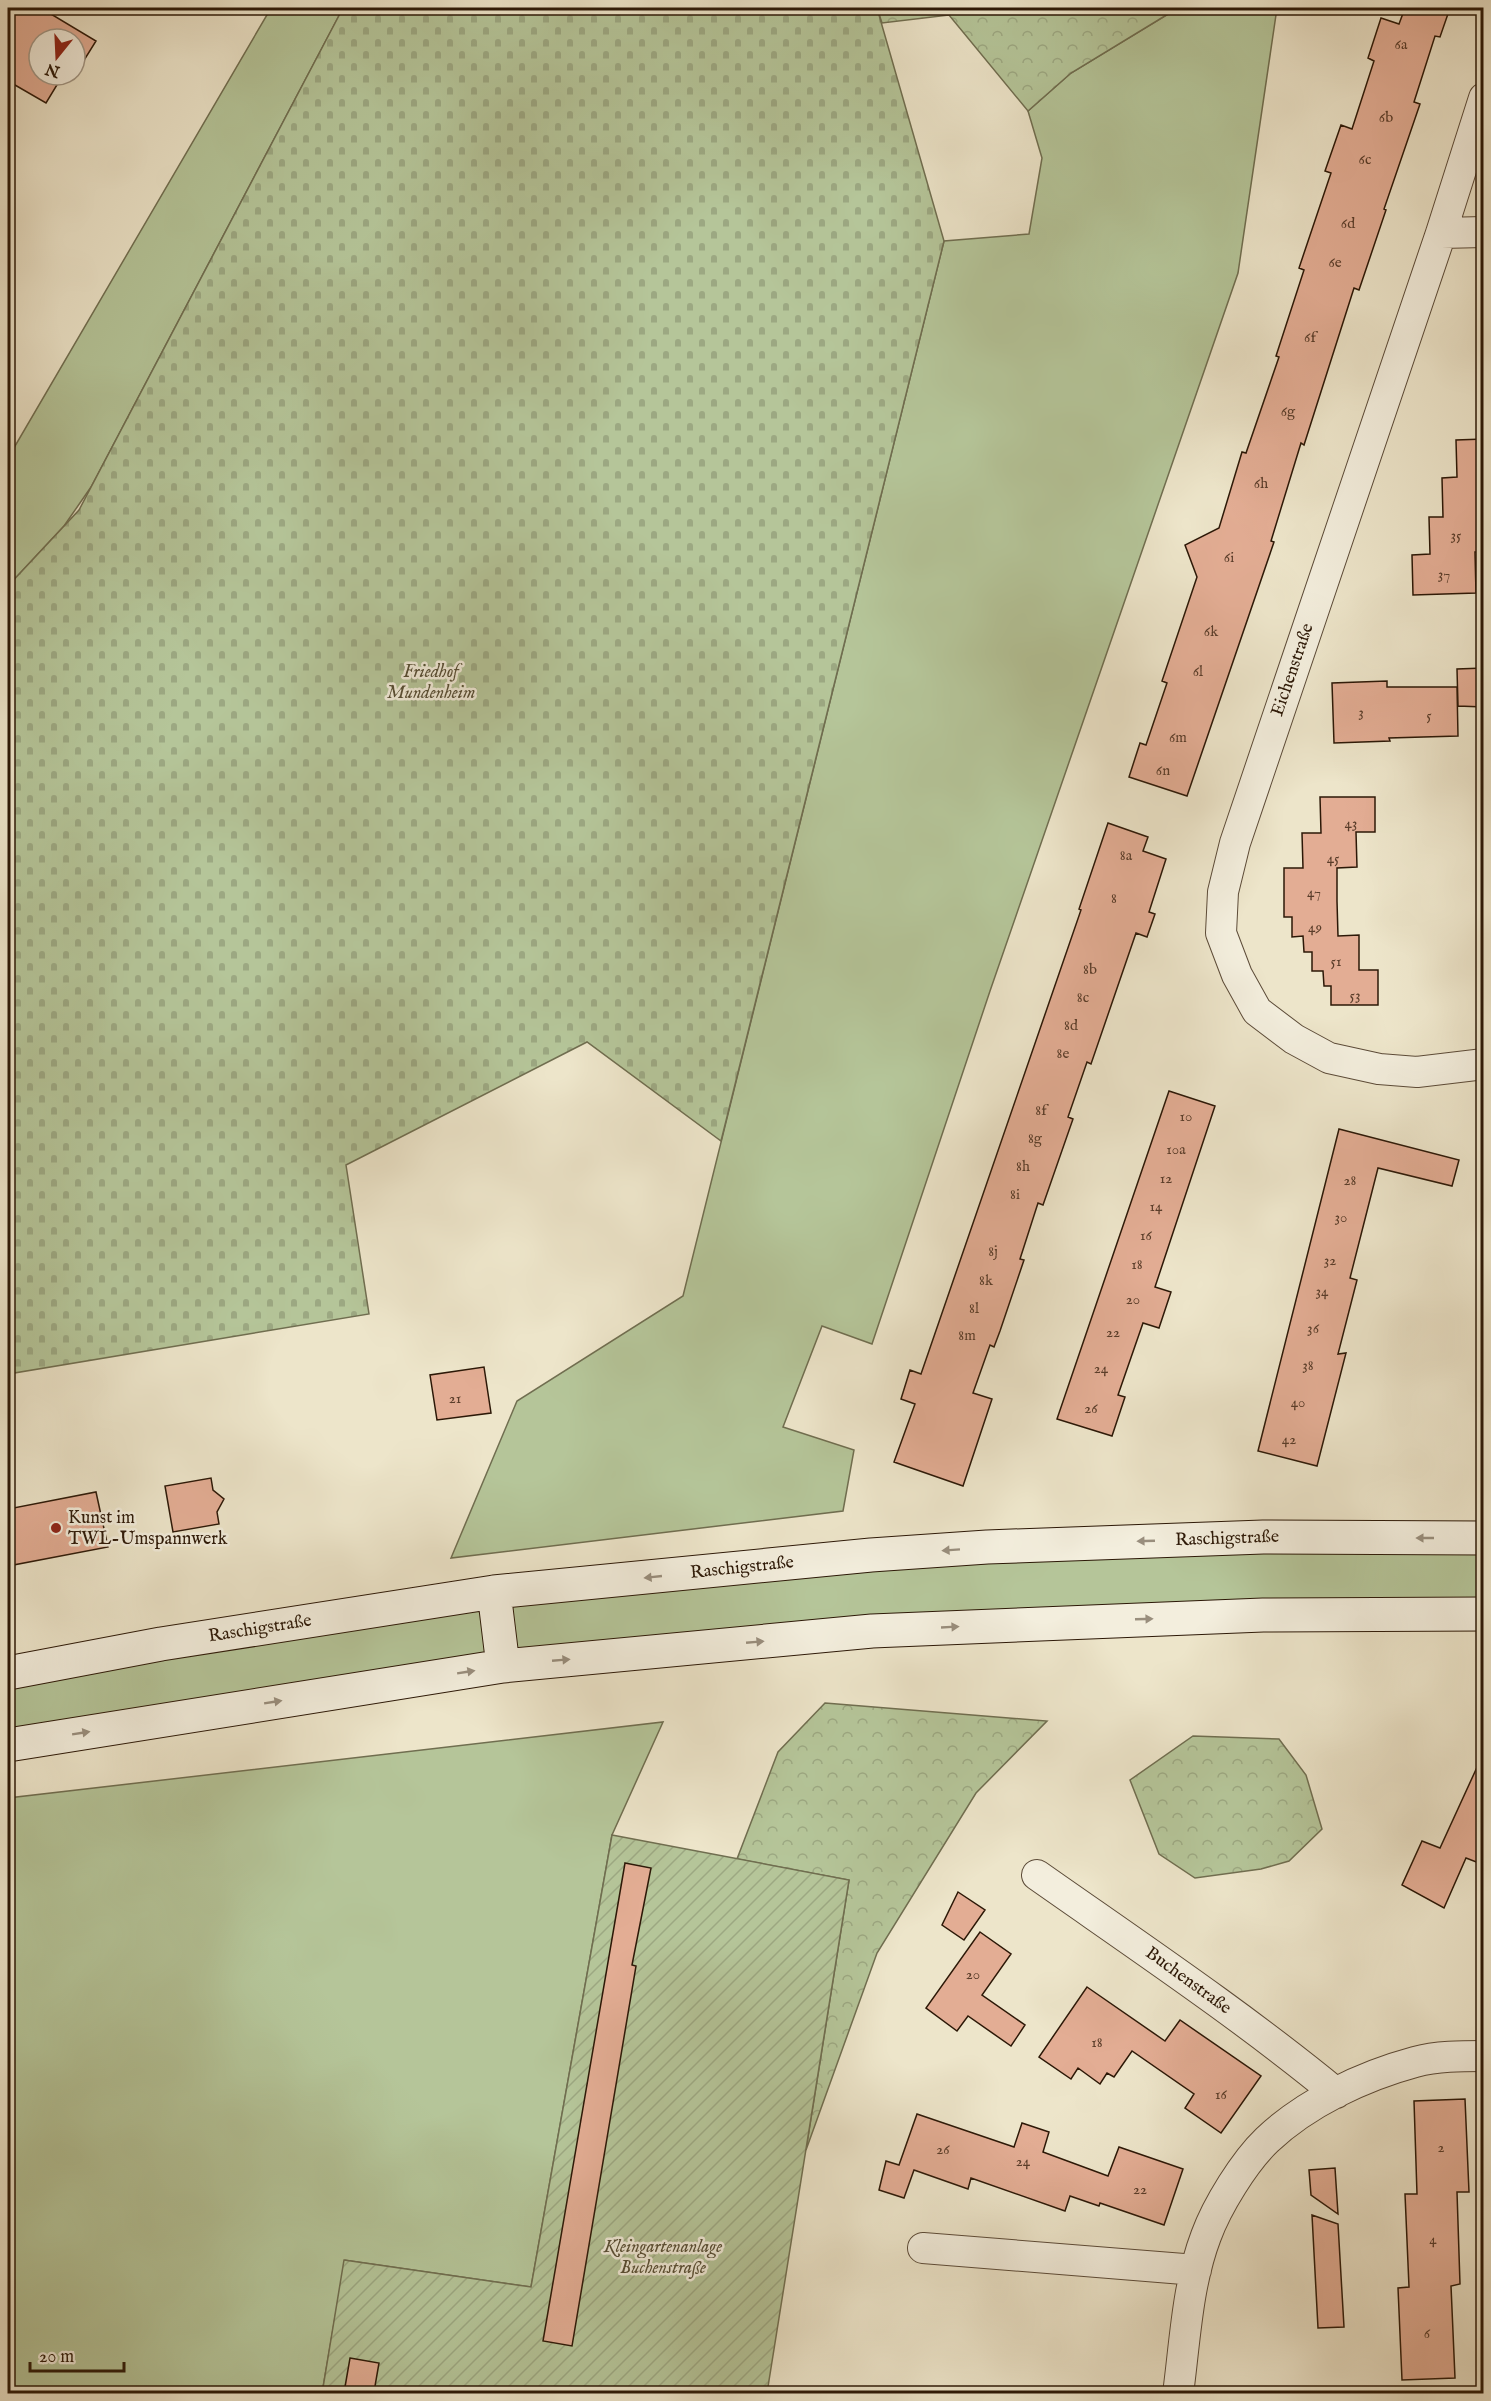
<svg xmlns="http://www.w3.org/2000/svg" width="1491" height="2401" viewBox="0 0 1491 2401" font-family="'IM FELL English',serif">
	<defs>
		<pattern id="forest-crowns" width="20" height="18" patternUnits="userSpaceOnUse" patternTransform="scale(1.5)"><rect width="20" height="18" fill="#b5c599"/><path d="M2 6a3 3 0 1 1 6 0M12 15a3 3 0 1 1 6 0" fill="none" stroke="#9ca882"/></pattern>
		<pattern id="cemetery-stones" width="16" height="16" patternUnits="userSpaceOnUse" patternTransform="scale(1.5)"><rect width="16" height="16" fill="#b5c599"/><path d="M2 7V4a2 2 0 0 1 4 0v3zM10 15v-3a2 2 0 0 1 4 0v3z" fill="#9ca882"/></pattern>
		<pattern id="garden-furrows" width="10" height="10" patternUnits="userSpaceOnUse" patternTransform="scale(1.5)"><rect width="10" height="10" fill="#b5c599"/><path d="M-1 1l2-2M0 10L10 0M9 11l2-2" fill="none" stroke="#9ca882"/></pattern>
	</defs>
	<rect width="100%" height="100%" fill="#ede5ca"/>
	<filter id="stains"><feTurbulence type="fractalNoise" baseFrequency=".00333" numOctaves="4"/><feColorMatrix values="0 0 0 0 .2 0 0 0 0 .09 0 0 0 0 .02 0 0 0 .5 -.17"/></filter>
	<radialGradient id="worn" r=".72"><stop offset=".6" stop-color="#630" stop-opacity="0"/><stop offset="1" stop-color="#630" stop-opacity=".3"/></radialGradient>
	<path fill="#b5c599" stroke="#706e50" stroke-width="1.5" d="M 271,8 L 343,8 L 91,487 L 64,526 L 8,586 L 8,458 Z
		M 1178,8 L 1277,8 L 1238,273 L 990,991 L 872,1344 L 822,1326 L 783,1427 L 854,1450 L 843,1511 L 451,1558 L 517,1401 L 683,1296 L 944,241 L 1029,234 L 1042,158 L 1028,111 L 1071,73 Z
		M 1483,1538 L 1483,1614 L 872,1631 L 8,1745 L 8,1673 L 871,1555 Z
		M 663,1722 L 612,1835 L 531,2287 L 345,2260 L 322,2393 L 8,2393 L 8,1798 Z"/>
	<path fill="url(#forest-crowns)" stroke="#706e50" stroke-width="1.5" d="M 877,8 L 1178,8 L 1071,73 L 1028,111 L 949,15 L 882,23 Z
		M 825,1703 L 1047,1721 L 976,1793 L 877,1953 L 806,2150 L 849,1880 L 737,1859 L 778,1752 Z
		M 1193,1736 L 1279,1739 L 1306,1775 L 1322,1829 L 1289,1861 L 1261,1869 L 1195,1878 L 1159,1854 L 1130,1780 Z"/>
	<path fill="url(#cemetery-stones)" stroke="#706e50" stroke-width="1.5" d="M 343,8 L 877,8 L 944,241 L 721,1141 L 587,1042 L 346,1165 L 369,1314 L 8,1374 L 8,586 L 79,510 Z"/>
	<path fill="url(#garden-furrows)" stroke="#706e50" stroke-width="1.5" d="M 612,1835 L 849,1880 L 767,2393 L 322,2394 L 344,2260 L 531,2287 Z"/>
	<path fill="#e3ad94" stroke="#2c1807" stroke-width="1.5" d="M 8,8 L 41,8 L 96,41 L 78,70 L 75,68 L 75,39 L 39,39 L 39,75 L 63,75 L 46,103 L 8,81 Z
		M 1405,8 L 1450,8 L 1440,37 L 1435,36 L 1414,102 L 1420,104 L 1384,209 L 1386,210 L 1359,290 L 1354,288 L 1304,445 L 1301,443 L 1271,541 L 1274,542 L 1187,796 L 1129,777 L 1140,743 L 1146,745 L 1167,683 L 1162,681 L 1197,577 L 1185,545 L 1219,528 L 1242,452 L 1246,453 L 1279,357 L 1276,356 L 1304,270 L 1299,268 L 1331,173 L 1325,171 L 1341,125 L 1352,129 L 1374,61 L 1368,58 L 1381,18 L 1399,24 Z
		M 1484,439 L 1484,552 L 1475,552 L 1476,593 L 1413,595 L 1412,555 L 1430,554 L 1429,517 L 1443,517 L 1442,478 L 1457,477 L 1456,440 Z
		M 1484,668 L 1484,707 L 1458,706 L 1457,669 Z
		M 1387,681 L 1387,687 L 1457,687 L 1458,736 L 1389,738 L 1390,741 L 1334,743 L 1332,683 Z
		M 1320,797 L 1375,797 L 1375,832 L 1356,832 L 1357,867 L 1337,868 L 1337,901 L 1338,936 L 1359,935 L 1359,970 L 1378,970 L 1378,1005 L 1331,1005 L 1331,986 L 1324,986 L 1323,971 L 1312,971 L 1312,952 L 1304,952 L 1303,936 L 1292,937 L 1292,917 L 1284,917 L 1284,868 L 1303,868 L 1302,833 L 1321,833 Z
		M 1108,823 L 1148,837 L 1143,851 L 1166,859 L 1149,912 L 1155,914 L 1147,937 L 1136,933 L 1091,1064 L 1087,1062 L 1068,1117 L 1073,1119 L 1043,1205 L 1038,1203 L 1020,1259 L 1024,1260 L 1000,1331 L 994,1347 L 990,1345 L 973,1393 L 992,1399 L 963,1486 L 894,1462 L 915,1404 L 901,1399 L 910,1370 L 921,1374 L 1081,910 L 1079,909 Z
		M 1169,1091 L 1215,1106 L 1155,1287 L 1171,1292 L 1159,1328 L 1143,1323 L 1118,1395 L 1125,1397 L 1112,1436 L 1057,1419 Z
		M 1339,1129 L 1459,1160 L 1452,1186 L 1378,1168 L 1350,1278 L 1357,1280 L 1338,1354 L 1346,1353 L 1317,1466 L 1258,1451 Z
		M 484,1367 L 491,1413 L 437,1420 L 430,1375 Z
		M 211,1478 L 213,1490 L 224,1499 L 217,1512 L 219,1524 L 173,1532 L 165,1486 Z
		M 96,1492 L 108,1547 L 8,1566 L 8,1509 Z
		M 1484,1752 L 1484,1865 L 1466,1858 L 1444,1908 L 1402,1885 L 1422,1841 L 1440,1848 Z
		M 625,1863 L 651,1868 L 632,1965 L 636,1966 L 572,2346 L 543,2341 Z
		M 958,1892 L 985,1910 L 964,1940 L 942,1925 Z
		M 980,1932 L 1011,1954 L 982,1995 L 1025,2025 L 1011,2046 L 968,2016 L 957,2031 L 926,2008 Z
		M 1087,1987 L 1165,2041 L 1180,2020 L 1261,2076 L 1221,2133 L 1185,2108 L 1194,2094 L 1132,2051 L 1114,2077 L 1107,2073 L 1100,2084 L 1078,2068 L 1071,2079 L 1039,2057 Z
		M 1465,2099 L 1469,2192 L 1457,2192 L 1460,2284 L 1451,2286 L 1455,2378 L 1402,2380 L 1398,2288 L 1409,2287 L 1405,2194 L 1417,2194 L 1414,2101 Z
		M 917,2114 L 1014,2147 L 1022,2123 L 1049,2132 L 1043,2152 L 1108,2176 L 1119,2147 L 1183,2169 L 1164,2225 L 1100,2203 L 1099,2206 L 1070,2196 L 1065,2211 L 971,2178 L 968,2189 L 914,2170 L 904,2198 L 879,2190 L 886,2161 L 899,2165 Z
		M 1335,2168 L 1338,2214 L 1311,2195 L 1309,2170 Z
		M 1312,2215 L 1338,2224 L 1344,2327 L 1318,2328 Z
		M 350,2358 L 379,2363 L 374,2392 L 345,2387 Z"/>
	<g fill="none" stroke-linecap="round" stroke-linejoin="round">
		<defs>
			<path id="street" d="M 1484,98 L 1441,233 L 1235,843 L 1223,892 L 1221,933 L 1237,975 L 1257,1011 L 1294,1039 L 1329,1058 L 1379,1069 L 1417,1072 L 1484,1064
				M 1441,233 L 1484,232
				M 1037,1875 C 1138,1946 1241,2015 1336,2093
				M 923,2248 L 1196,2270
				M 1178,2394 C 1185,2342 1187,2286 1206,2236 C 1217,2206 1244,2162 1267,2140 C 1306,2103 1363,2076 1415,2062 C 1437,2056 1461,2056 1484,2056"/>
			<path id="secondary" d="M 494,1592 L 503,1666
				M 8,1673 L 161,1644 L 494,1592 L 871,1555 L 987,1547 L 1263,1537 L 1484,1538
				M 8,1745 L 503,1666 L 872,1631 L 1263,1615 L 1484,1614"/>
		</defs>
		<use href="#street" stroke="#5c4b38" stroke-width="32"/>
		<use href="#secondary" stroke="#2c1807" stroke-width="35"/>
		<use href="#street" stroke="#f3eedd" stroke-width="30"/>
		<use href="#secondary" stroke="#f3eedd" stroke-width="33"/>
	</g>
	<defs><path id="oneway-solid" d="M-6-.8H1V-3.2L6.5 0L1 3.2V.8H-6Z" transform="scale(1.5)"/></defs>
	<g fill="#998e7d">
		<use href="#oneway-solid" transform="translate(1425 1538) rotate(-180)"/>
		<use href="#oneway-solid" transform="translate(1146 1541) rotate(178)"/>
		<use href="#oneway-solid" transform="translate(951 1550) rotate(176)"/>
		<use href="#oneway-solid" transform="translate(653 1577) rotate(174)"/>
		<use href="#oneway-solid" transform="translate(1144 1619) rotate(-2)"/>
		<use href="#oneway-solid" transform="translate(950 1627) rotate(-3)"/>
		<use href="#oneway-solid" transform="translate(755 1642) rotate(-5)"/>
		<use href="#oneway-solid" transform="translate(561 1660) rotate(-5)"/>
		<use href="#oneway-solid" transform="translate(466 1672) rotate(-9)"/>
		<use href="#oneway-solid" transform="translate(273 1702) rotate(-9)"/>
		<use href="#oneway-solid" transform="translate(81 1733) rotate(-9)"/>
	</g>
	<circle fill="#8f2418" stroke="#f3eedd" stroke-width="2" cx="56" cy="1528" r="6"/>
	<g text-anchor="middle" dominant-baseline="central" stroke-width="5" stroke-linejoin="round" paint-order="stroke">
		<g font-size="15" fill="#5a3d2a">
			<text x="1401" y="44">6a</text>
			<text x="1386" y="117">6b</text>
			<text x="1365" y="159">6c</text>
			<text x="1348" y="223">6d</text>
			<text x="1335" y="262">6e</text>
			<text x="1310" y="337">6f</text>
			<text x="1288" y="411">6g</text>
			<text x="1261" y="483">6h</text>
			<text x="1456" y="535">35</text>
			<text x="1229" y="557">6i</text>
			<text x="1444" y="574">37</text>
			<text x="1211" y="631">6k</text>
			<text x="1198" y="671">6l</text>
			<text x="1361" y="712">3</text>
			<text x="1429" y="715">5</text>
			<text x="1178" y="737">6m</text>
			<text x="1163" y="770">6n</text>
			<text x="1351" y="823">43</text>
			<text x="1126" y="855">8a</text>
			<text x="1333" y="858">45</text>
			<text x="1314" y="892">47</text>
			<text x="1114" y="898">8</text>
			<text x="1315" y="927">49</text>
			<text x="1336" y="961">51</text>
			<text x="1090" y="969">8b</text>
			<text x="1355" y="995">53</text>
			<text x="1083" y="997">8c</text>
			<text x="1071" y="1025">8d</text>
			<text x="1063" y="1053">8e</text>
			<text x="1041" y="1110">8f</text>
			<text x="1186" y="1116">10</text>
			<text x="1035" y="1138">8g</text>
			<text x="1176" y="1149">10a</text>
			<text x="1023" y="1166">8h</text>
			<text x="1166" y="1178">12</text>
			<text x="1350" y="1180">28</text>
			<text x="1015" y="1194">8i</text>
			<text x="1156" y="1206">14</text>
			<text x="1341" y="1217">30</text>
			<text x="1146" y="1235">16</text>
			<text x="993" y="1251">8j</text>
			<text x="1330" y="1260">32</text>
			<text x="1137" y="1264">18</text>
			<text x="986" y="1280">8k</text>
			<text x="1322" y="1291">34</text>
			<text x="1133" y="1299">20</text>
			<text x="974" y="1308">8l</text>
			<text x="1313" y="1328">36</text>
			<text x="1113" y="1332">22</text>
			<text x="967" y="1335">8m</text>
			<text x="1308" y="1365">38</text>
			<text x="1101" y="1368">24</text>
			<text x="455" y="1398">21</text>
			<text x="1298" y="1402">40</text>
			<text x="1091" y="1408">26</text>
			<text x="1289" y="1439">42</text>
			<text x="973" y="1974">20</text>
			<text x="1097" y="2042">18</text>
			<text x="1221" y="2094">16</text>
			<text x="1441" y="2147">2</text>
			<text x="943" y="2149">26</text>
			<text x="1023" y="2161">24</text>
			<text x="1140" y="2189">22</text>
			<text x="1433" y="2239">4</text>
			<text x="1427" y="2333">6</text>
		</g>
		<g font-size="18" fill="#2c1807" stroke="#f3eedd">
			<text transform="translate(1293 670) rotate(-71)">Eichenstraße</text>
			<text transform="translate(1227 1539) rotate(-2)">Raschigstraße</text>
			<text transform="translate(742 1568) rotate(-6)">Raschigstraße</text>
			<text transform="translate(260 1629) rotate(-9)">Raschigstraße</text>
			<text transform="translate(1188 1981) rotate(36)">Buchenstraße</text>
		</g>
		<g font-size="18" font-style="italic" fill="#554c33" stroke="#f3eedd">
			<text x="431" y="672">Friedhof<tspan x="431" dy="21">Mundenheim</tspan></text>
			<text x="663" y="2247">Kleingartenanlage<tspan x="663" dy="21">Buchenstraße</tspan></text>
		</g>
		<g font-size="18" fill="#2c1807" stroke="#f3eedd" text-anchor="start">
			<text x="68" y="1518">Kunst im<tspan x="68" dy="21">TWL-Umspannwerk</tspan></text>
		</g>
	</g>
	<rect width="1491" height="2401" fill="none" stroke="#ede5ca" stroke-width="30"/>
	<rect x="9" y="9" width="1473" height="2383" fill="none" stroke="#2c1807" stroke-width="3"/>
	<rect x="15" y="15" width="1461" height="2371" fill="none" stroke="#2c1807" stroke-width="1.5"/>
	<g transform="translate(57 57) rotate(198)"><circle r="28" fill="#f3eedd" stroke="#a39887" stroke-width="1.5"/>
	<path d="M0-4.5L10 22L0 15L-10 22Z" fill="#8f2418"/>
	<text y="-9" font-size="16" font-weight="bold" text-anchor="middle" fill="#2c1807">N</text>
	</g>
	<path d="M30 2362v9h94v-9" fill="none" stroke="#2c1807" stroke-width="3"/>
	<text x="39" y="2362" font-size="18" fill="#2c1807" stroke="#f3eedd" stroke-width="4.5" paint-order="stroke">20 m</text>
	<rect width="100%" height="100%" filter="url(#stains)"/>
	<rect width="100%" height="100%" fill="url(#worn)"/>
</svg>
